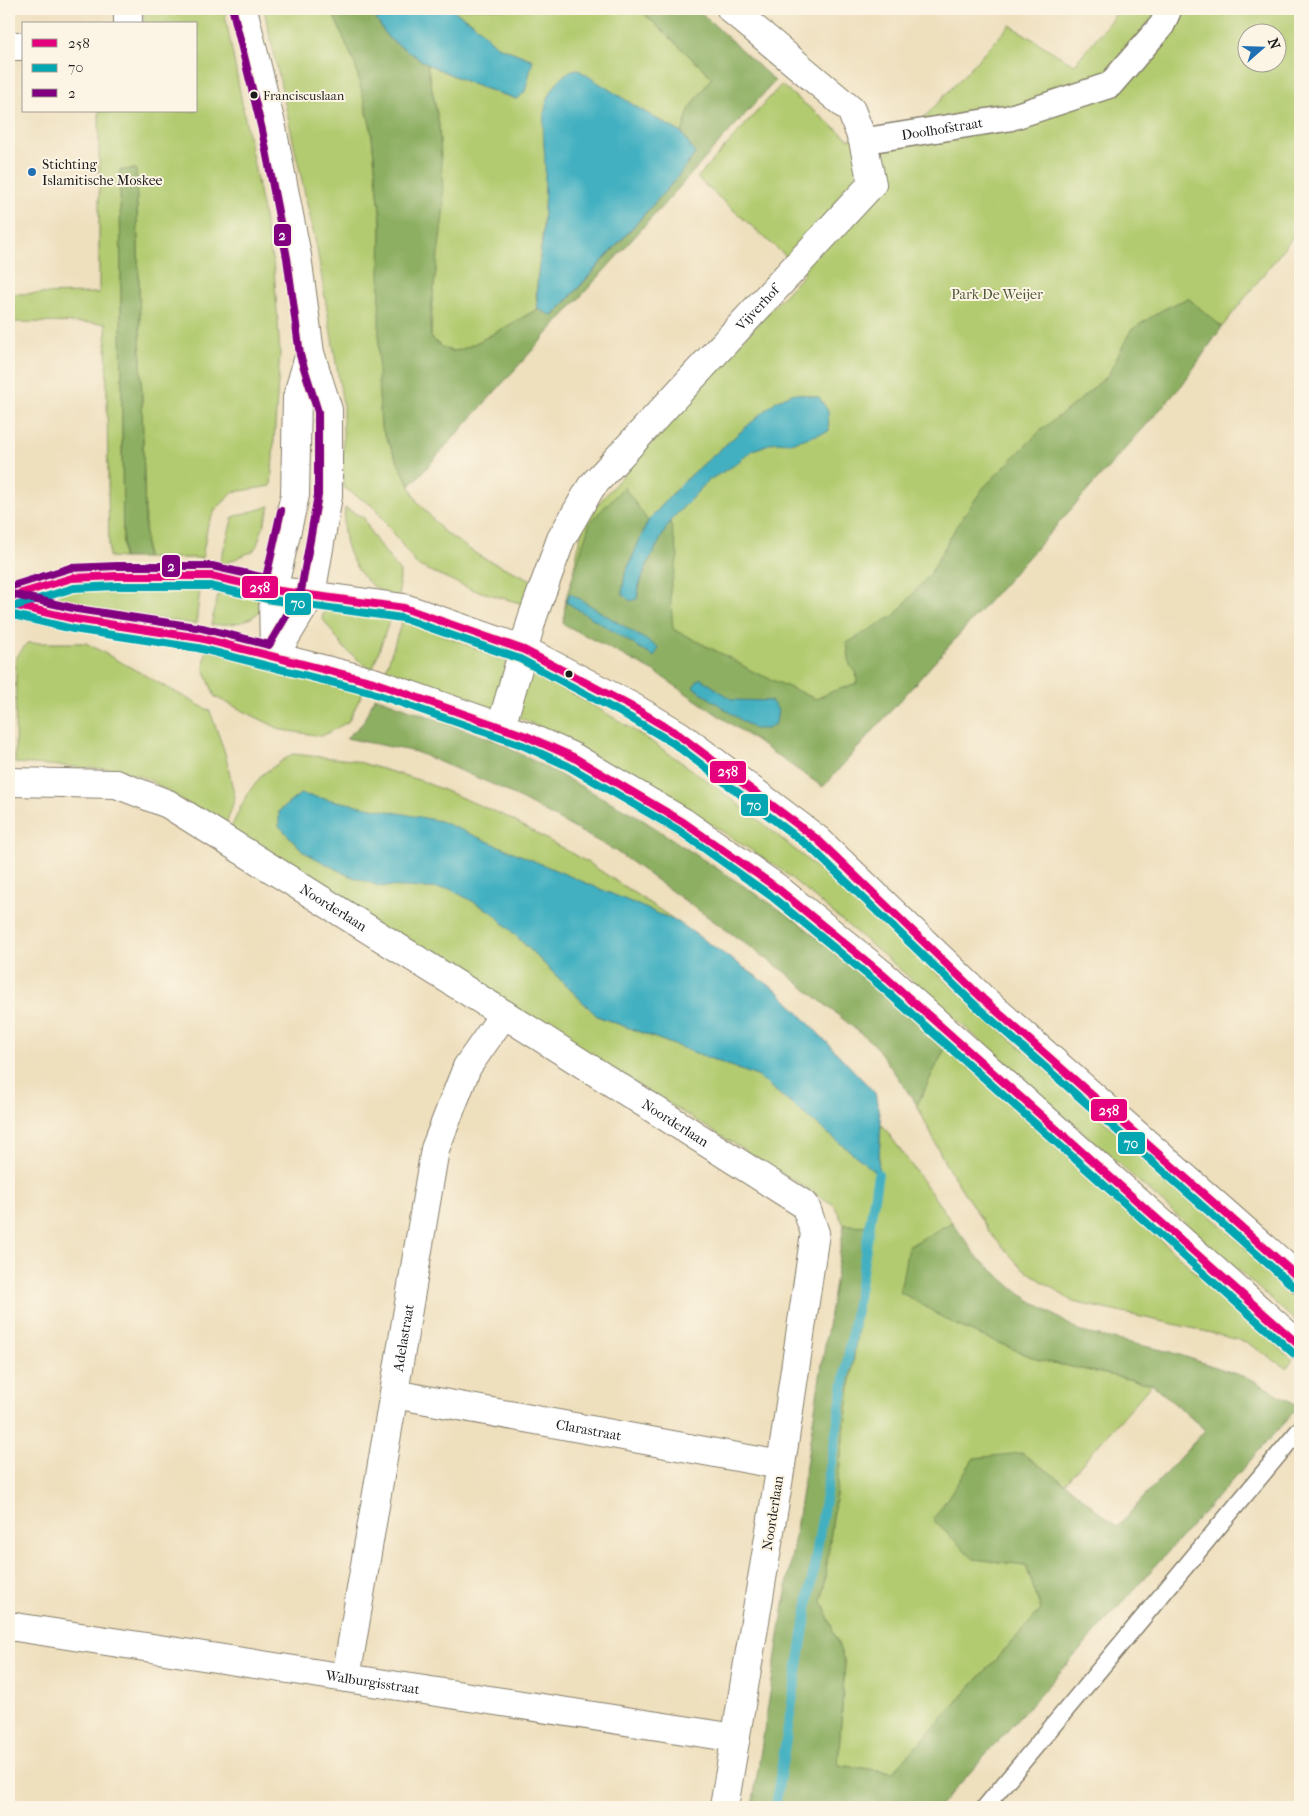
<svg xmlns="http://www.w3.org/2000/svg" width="1309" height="1816" viewBox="0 0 1309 1816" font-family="'IM FELL French Canon',serif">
	<rect width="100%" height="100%" fill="#fcf5e5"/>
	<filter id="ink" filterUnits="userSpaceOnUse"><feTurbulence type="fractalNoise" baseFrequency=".02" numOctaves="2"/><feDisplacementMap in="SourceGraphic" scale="10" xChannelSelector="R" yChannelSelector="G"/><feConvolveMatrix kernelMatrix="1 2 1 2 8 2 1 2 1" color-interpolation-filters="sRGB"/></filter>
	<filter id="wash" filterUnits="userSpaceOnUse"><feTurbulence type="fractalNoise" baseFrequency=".0096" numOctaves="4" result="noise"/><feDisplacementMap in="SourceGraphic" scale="20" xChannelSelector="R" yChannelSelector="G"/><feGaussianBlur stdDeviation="1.12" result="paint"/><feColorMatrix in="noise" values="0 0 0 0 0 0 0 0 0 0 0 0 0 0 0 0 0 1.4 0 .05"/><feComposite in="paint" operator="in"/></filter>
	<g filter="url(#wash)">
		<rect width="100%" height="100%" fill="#eedfbd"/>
		<path fill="#b2cb70" stroke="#677446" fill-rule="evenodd" d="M 144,9 L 224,9 L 274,269 L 280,352 L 271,486 L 234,492 L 216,509 L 208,524 L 202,558 L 146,558 L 136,169 L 120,170 L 123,558 L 109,557 L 106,323 L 9,322 L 9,294 L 99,293 L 99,111 L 196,111 L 196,24 L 144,24 Z
			M 264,9 L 331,9 L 355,64 L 371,128 L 381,220 L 381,427 L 417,501 L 444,532 L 481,557 L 532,580 L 527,605 L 471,589 L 417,565 L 374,507 L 343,487 L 343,404 L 316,244 Z
			M 451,9 L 639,9 L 712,77 L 689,110 L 682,133 L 643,111 L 555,86 L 546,105 L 544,119 L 546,171 L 543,229 L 536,295 L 538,309 C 524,316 465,352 454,351 C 444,351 437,343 431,337 L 439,125 L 427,64 L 474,85 L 517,99 L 533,60 L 497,46 L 473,23 Z
			M 1120,9 L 1300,9 L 1300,228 L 1222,327 L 1219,325 L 837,756 L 767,705 L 573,573 L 584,520 L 725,359 L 805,273 L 697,178 L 781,85 L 849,139 L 924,118 L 1010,25 L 1074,65 ZM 1246,32 L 1276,32 L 1276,62 L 1246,62 Z
			M 270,506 L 257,545 L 253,551 L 219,566 L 233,517 Z
			M 345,508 L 364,518 L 372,535 L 400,572 L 399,598 C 395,596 389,595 384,593 C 362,582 346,556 344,532 C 343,524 345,516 345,508 Z
			M 59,589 L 200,589 L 196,624 L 53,603 L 52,593 Z
			M 219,590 L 260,598 L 261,609 C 249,625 229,624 211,625 Z
			M 326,606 L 391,616 L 372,671 L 344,648 L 322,618 Z
			M 403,618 C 469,646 537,672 599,709 C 730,786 843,890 956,990 C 1071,1092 1186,1194 1300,1296 L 1300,1325 L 894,964 L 779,868 L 650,785 L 523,719 L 384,675 Z
			M 27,643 L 86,643 L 210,711 L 225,753 L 235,798 L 225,827 L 148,779 L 121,770 L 15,763 L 16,658 Z
			M 206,649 L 364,690 L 348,722 L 322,736 L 282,730 L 215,697 L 204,669 Z
			M 292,754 L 352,760 L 422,781 L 507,817 L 587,862 L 678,922 L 594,887 L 379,886 L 450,888 L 492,912 L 597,1016 L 757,1076 L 878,1173 L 881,1123 L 952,1222 L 908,1247 L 956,1325 L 1039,1360 L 1152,1384 L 1065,1483 L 1021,1453 L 974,1559 L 1026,1565 L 1041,1610 L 893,1772 L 838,1765 L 845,1663 L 822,1601 L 871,1226 L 844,1225 L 834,1205 L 228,834 L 247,794 L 263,774 Z
			M 946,1046 L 1293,1360 L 1286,1368 L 1246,1342 L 1196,1329 L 1073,1302 L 1021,1267 L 990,1233 L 945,1163 L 917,1105 Z"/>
		<path fill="#8daf62" stroke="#54663f" d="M 331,9 L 370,9 L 388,38 L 427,64 L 439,125 L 444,207 L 430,319 L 431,337 C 437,343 444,351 454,351 C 465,352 524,316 538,309 L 554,316 L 675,180 L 695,154 L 682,133 L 689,110 L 712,77 L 639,9 L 697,9 L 775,81 L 410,486 L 381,427 L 378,381 L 381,220 L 371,128 L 355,64 Z
			M 136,169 L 146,558 L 123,558 L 120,170 Z
			M 1188,298 L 1222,327 L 1182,385 L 823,787 L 655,672 L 563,624 L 566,598 L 590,522 L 624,487 L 648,521 L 625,574 L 637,599 C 641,571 656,546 670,521 L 678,556 L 670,590 L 673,629 L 728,657 L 752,671 L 816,699 L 831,692 L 857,683 L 856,671 L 850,666 L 847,643 L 895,615 L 930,574 L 956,527 L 984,487 L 1041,430 L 1082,398 L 1108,375 L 1131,330 L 1164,309 Z
			M 375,697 L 496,741 L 637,816 L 797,921 L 946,1046 L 917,1105 L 875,1045 L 781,969 L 614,850 L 499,787 L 416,752 L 346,738 L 362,724 Z
			M 952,1222 L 978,1258 L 1019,1293 L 1081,1332 L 1171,1352 L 1251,1379 L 1299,1406 L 939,1807 L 752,1807 L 844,1225 L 871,1226 L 822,1601 L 845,1663 L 838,1765 L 893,1772 L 1041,1610 L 1026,1565 L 974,1559 L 933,1520 L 974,1458 L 1021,1453 L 1065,1483 L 1117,1527 L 1205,1430 L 1152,1384 L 1039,1360 L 956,1325 L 900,1292 L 908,1247 Z"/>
		<path fill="#43b0c1" stroke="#30666e" d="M 370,9 L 451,9 L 473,23 L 497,46 L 533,60 L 525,92 L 517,99 L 474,85 L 427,64 L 388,38 Z
			M 577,69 L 643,111 L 682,133 L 695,154 L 675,180 L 553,316 L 538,309 C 534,282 542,255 543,228 C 544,210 545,192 545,174 C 546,152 540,127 546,105 C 550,91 562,71 577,69 Z
			M 794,393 L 819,397 L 828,411 L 829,431 L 791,443 L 775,442 L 753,450 L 733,466 L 709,480 L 670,521 L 647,565 L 639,586 L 637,599 L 630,601 L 622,593 L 625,574 L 648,521 L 680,485 L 708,460 L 776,401 Z
			M 570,593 L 659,648 L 654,657 L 566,602 Z
			M 700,678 L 733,700 L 771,701 L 778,710 L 776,723 L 767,729 L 754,729 L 693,687 Z
			M 300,794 L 440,821 L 678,922 L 779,992 L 875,1093 L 881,1123 L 878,1174 L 757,1076 L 597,1016 L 492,912 L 450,889 L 379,886 L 345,874 L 304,852 L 279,826 L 279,811 Z"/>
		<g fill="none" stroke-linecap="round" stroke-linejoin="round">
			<path stroke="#43b0c1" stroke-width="10" d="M 775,1807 L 878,1174"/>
		</g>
	</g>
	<g filter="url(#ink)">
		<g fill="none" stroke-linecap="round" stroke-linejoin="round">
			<defs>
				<path id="service" d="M 985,1807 L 1300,1429"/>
				<g id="pedestrian">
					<path id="s1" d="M 863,141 L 1009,118 L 1110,85 L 1162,25 L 1169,9"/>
				</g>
				<g id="minor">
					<path d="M 128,9 L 128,24"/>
					<path d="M 9,46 L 24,46"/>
					<path id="s2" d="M 501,727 L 533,616 L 561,539 L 591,487 L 872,184 L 863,141 L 851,110 L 731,9"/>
					<path id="s3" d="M 9,782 L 116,784 L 168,804 L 504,1014 L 805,1205 L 815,1233 L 781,1465 L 724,1807"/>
					<path id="s4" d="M 394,1394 L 781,1465"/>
					<path id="s5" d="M 9,1626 L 736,1738"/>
					<path id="s6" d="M 346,1678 L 435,1149 L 467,1067 L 504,1014"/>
				</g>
				<path id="tertiary" d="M 243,9 L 272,128 L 297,256 L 310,353 L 328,410 L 328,496 L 311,595 L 274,656
					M 9,597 L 72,578 L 117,576 L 211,576 L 273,590 L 404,608 L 524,650 L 634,708 L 679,735 L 818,840 L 983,999 L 1300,1279
					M 9,604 L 75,619 L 200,638 L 373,682 L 526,736 L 573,757 L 683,822 L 777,888 L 882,974 L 1300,1346
					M 274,656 L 273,590 L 295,495 L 297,398 L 310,353"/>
			</defs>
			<use href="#service" stroke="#857e6c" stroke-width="19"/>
			<use href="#pedestrian" stroke="#857e6c" stroke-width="28"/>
			<use href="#minor" stroke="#857e6c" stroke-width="30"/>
			<use href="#tertiary" stroke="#857e6c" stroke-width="30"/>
			<use href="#service" stroke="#fff" stroke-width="16"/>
			<use href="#pedestrian" stroke="#fff" stroke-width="25"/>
			<use href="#minor" stroke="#fff" stroke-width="28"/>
			<use href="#tertiary" stroke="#fff" stroke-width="28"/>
			<defs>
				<path id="bus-1" d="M 9,597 L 72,578 L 117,576 L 211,576 L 273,590 L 404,608 L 524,650 L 634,708 L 679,735 L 818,840 L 983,999 L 1300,1279
					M 9,604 L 75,619 L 200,638 L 373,682 L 526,736 L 573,757 L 683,822 L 777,888 L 882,974 L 1300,1346"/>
				<path id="bus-2" d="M 12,607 L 74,588 L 117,586 L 210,586 L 272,600 L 402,618 L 520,659 L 629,717 L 673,743 L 811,848 L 976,1006 L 1293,1286
					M 9,614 L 73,629 L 198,648 L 370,692 L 522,745 L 568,766 L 678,830 L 771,896 L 876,982 L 1293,1353"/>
				<path id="bus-3" d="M 9,587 L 70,568 L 117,566 L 212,566 L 266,578 L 281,511
					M 11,594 L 77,609 L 202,628 L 269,645 L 301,591 L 318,495 L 318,412 L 300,355 L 287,258 L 262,130 L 233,11"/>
			</defs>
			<use href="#bus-1" stroke="#fcf5e5" stroke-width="11"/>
			<use href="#bus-2" stroke="#fcf5e5" stroke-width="11"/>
			<use href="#bus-3" stroke="#fcf5e5" stroke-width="11"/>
			<use href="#bus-1" stroke="#e5007d" stroke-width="8"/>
			<use href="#bus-2" stroke="#04a6b2" stroke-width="8"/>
			<use href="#bus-3" stroke="#800080" stroke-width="8"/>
		</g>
	</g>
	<g fill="#1c1c1c" stroke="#fcf5e5" stroke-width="2">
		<circle cx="254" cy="95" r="4.5"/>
		<circle cx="569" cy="674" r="4.5"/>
	</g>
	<circle fill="#1f6fb2" stroke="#fcf5e5" stroke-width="2" cx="32" cy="172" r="5"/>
	<g text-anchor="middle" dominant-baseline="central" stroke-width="4" stroke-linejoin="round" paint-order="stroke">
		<g font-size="13" fill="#1c1c1c" stroke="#fcf5e5" text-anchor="start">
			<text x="263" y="95">Franciscuslaan</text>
		</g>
		<g font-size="14" fill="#1c1c1c" stroke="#fcf5e5">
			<text stroke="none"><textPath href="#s1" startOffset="80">Doolhofstraat</textPath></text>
			<text stroke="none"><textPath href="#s2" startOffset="502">Vijverhof</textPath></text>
			<text stroke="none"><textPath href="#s3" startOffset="358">Noorderlaan</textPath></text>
			<text stroke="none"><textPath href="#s3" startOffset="762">Noorderlaan</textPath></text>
			<text stroke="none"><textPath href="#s6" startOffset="345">Adelastraat</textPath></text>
			<text stroke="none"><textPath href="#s4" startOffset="198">Clarastraat</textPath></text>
			<text transform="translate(773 1513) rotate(-81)">Noorderlaan</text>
			<text stroke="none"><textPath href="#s5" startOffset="368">Walburgisstraat</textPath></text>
		</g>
		<g font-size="14" fill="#1c1c1c" stroke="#fcf5e5" text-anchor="start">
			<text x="42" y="164">Stichting<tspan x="42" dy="16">Islamitische Moskee</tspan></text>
		</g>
		<g font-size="14" fill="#505939" stroke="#fcf5e5">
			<text x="997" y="294">Park De Weijer</text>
		</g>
	</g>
	<g stroke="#fcf5e5" stroke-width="2">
		<rect x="273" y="223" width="19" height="24" rx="5" fill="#800080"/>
		<rect x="161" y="554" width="20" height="24" rx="5" fill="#800080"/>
		<rect x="241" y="575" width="38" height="24" rx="5" fill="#e5007d"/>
		<rect x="284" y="592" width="28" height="24" rx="5" fill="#04a6b2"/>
		<rect x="709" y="760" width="38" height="24" rx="5" fill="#e5007d"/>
		<rect x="740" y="793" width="29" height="24" rx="5" fill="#04a6b2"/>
		<rect x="1090" y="1098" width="38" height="24" rx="5" fill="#e5007d"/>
		<rect x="1117" y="1131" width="29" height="24" rx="5" fill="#04a6b2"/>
	</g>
	<g font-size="14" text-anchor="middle" font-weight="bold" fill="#fff">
		<text x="282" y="240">2</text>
		<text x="171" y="571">2</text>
		<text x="260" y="592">258</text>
		<text x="298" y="608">70</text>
		<text x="728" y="776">258</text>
		<text x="754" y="810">70</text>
		<text x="1109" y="1115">258</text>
		<text x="1131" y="1148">70</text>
	</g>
	<rect width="1309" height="1816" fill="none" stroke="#fcf5e5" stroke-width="30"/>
	<rect x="22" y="22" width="175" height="90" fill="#fcf5e5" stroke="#a29e95"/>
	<rect x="32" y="39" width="25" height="8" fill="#e5007d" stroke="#a29e95"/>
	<text x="68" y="48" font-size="15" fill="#1c1c1c">258</text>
	<rect x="32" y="64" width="25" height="8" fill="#04a6b2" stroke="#a29e95"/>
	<text x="68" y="72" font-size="15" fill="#1c1c1c">70</text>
	<rect x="32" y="89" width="25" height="8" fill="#800080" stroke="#a29e95"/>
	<text x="68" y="98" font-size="15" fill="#1c1c1c">2</text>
	<g transform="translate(1262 48) rotate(70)"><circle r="24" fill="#fcf5e5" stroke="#a29e95"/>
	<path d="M0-4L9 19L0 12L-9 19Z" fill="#1f6fb2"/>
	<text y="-8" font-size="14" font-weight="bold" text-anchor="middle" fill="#1c1c1c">N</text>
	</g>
</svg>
